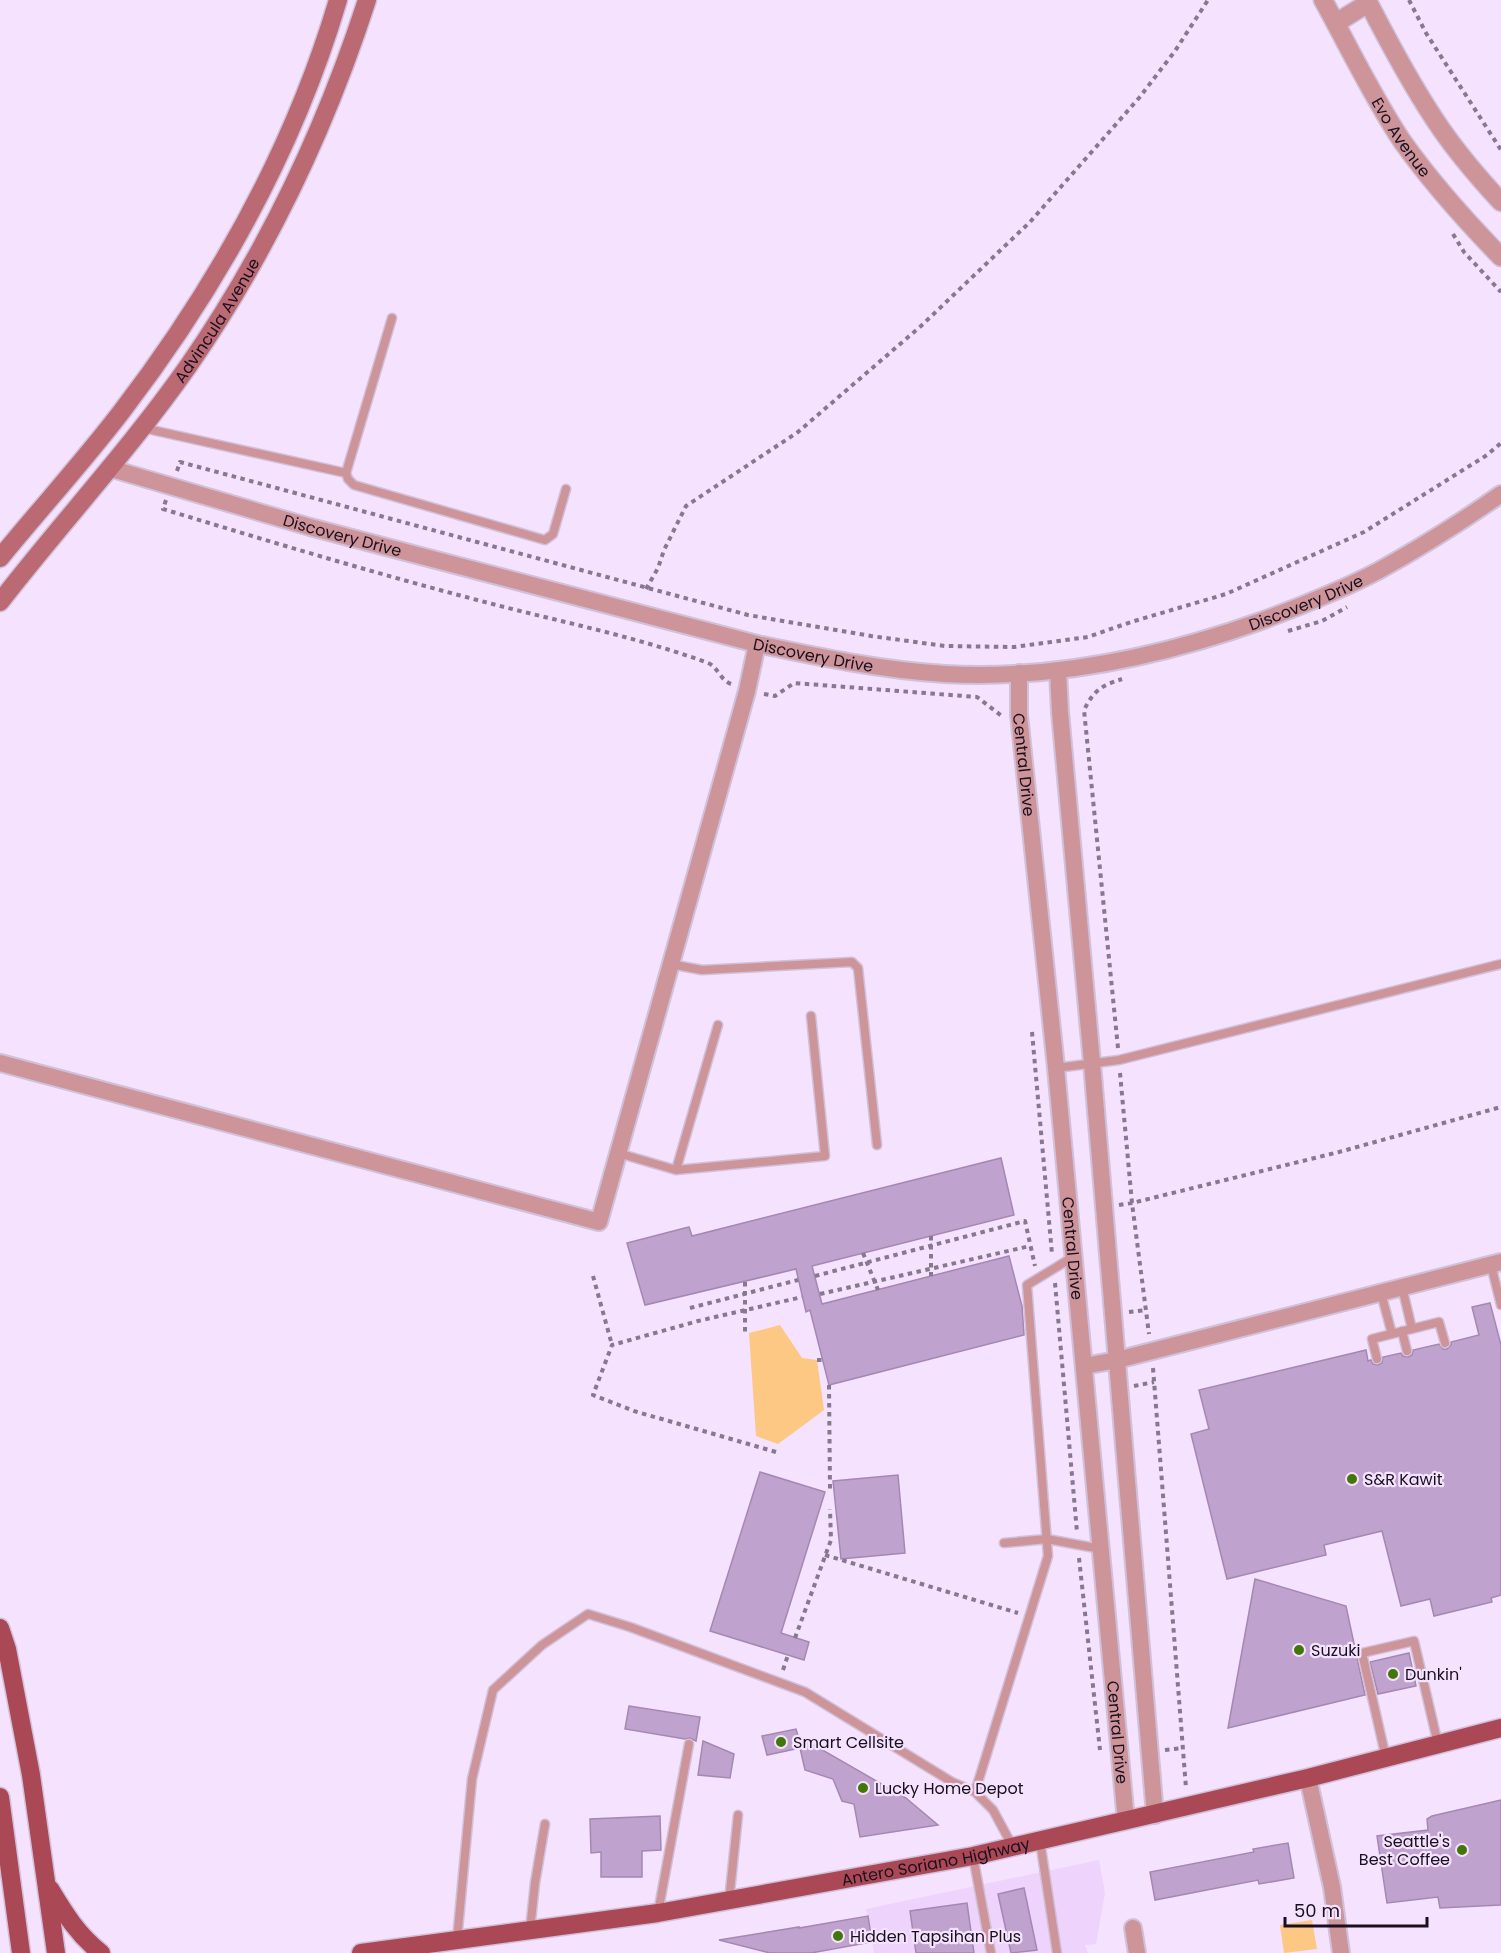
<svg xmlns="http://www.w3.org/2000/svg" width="1501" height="1953" viewBox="0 0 1501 1953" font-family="Poppins,sans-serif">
	<rect width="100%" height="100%" fill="#f4e2fe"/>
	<path fill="#eed3fd" d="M 1099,1860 L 1105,1893 L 1096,1944 L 1085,1945 L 1088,1953 L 874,1953 L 866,1909 Z"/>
	<path fill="#fcc884" d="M 780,1325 L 802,1358 L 817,1360 L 824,1410 L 778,1444 L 756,1436 L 749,1333 Z
		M 1312,1920 L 1317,1949 L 1284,1953 L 1280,1925 Z"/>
	<path fill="#bfa2ce" stroke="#a488b3" stroke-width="1.5" d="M 1001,1158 L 1014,1215 L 812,1266 L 822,1304 L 1009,1256 L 1022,1306 L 1024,1335 L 829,1385 L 810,1310 L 806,1312 L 796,1269 L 645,1305 L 627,1243 L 689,1227 L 692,1236 Z
		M 1490,1303 L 1501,1345 L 1501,1595 L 1491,1598 L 1492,1602 L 1434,1616 L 1430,1599 L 1401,1606 L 1382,1531 L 1324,1545 L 1326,1555 L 1227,1579 L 1191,1434 L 1209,1429 L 1199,1390 L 1366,1350 L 1368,1361 L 1371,1360 L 1373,1364 L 1378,1365 L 1382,1363 L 1383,1357 L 1401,1353 L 1403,1356 L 1408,1357 L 1412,1355 L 1413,1350 L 1439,1344 L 1443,1349 L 1447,1349 L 1451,1345 L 1451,1342 L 1479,1335 L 1472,1307 Z
		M 760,1472 L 825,1492 L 781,1633 L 809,1642 L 804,1660 L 710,1631 Z
		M 898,1475 L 905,1553 L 841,1559 L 833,1481 Z
		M 1255,1579 L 1346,1606 L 1365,1695 L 1228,1728 Z
		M 1409,1653 L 1416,1686 L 1378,1694 L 1370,1662 Z
		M 629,1706 L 700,1717 L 696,1741 L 690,1738 L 685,1739 L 625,1729 Z
		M 796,1729 L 798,1736 L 906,1798 L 938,1825 L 860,1837 L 854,1804 L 842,1801 L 833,1779 L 805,1770 L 800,1748 L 767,1755 L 762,1736 Z
		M 703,1741 L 734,1754 L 730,1778 L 698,1775 Z
		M 1501,1800 L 1501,1905 L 1440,1908 L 1438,1897 L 1387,1903 L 1377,1836 L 1428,1830 L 1427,1819 L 1432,1816 Z
		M 660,1816 L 661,1850 L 642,1851 L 642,1877 L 601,1877 L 601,1852 L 591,1853 L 590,1819 Z
		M 1288,1843 L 1294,1878 L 1259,1884 L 1258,1880 L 1155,1900 L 1150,1872 L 1254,1852 L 1253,1849 Z
		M 1024,1888 L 1037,1950 L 1011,1953 L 998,1894 Z
		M 967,1903 L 974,1953 L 916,1953 L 910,1911 Z
		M 868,1916 L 872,1942 L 811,1953 L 770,1953 L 719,1940 L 799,1927 L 799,1928 Z"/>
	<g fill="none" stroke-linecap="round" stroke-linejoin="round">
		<defs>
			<path id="service" d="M 392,318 L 346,473 L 348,479 L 354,485 L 545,540 L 553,534 L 566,489
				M 143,428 L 346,473
				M 670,964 L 702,970 L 852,962 L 858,968 L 877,1145
				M 1056,1068 L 1119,1060 L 1501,964
				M 618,1153 L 676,1170 L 825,1156 L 811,1016
				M 676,1170 L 718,1025
				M 1491,1265 L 1501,1305
				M 1402,1287 L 1412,1329
				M 1381,1293 L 1392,1334
				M 1402,1331 L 1407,1351
				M 1377,1359 L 1372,1339 L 1439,1322 L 1445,1343
				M 1004,1543 L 1047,1539 L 1101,1549
				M 1386,1758 L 1362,1653 L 1414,1641 L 1438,1744
				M 975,1792 L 993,1810 L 1013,1847
				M 1040,1841 L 1057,1953
				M 973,1856 L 991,1953
				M 729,1901 L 738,1815
				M 658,1913 L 689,1744
				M 530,1930 L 535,1883 L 545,1824
				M 457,1940 L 472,1779 L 493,1690 L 542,1645 L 588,1614 L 630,1627 L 805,1692 L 952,1782 L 975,1792 L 1048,1556 L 1027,1285 L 1073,1257"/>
			<g id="minor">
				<path id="s1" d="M 109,468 L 310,527 L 757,644 C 819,657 881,670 945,674 C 1053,680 1160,657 1261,621 C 1301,606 1340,591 1378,571 C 1420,548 1461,522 1501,494"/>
				<path d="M 1058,671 L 1060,712 L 1092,1063 L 1155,1815"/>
				<path id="s2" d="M 1019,673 L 1019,715 L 1056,1068 L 1126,1821"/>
				<path d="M 0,1063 L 599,1222 L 747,691 L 757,644"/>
				<path d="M 1084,1366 L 1117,1360 L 1501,1262"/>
				<path d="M 1308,1778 L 1332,1887 L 1341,1953"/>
				<path d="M 1133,1928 L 1137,1953"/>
			</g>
			<g id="tertiary">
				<path id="s3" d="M 1323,0 C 1349,47 1372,96 1402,141 C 1431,182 1466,221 1501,257"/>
				<path d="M 1367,0 C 1388,41 1409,81 1435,120 C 1454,149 1477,176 1501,202"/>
				<path d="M 1336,23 L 1368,3"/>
			</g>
			<g id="secondary">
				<path d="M 0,558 C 40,509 83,462 122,411 C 216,288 294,149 338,0"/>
				<path id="s4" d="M 0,602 C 62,522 131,448 189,365 C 267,252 325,130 367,0"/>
			</g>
			<g id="primary">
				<path d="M 0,1628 L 7,1649 L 31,1775 L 56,1953"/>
				<path d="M 0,1797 L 21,1953"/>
				<path d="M 50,1889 C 65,1914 78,1935 101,1953"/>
				<path id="s5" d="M 361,1953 L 658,1913 L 973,1856 L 1308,1778 L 1501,1728"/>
			</g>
		</defs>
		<use href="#service" stroke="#d1c0da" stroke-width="11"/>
		<use href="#minor" stroke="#d1c0da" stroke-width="20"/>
		<use href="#tertiary" stroke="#d1c0da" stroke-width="21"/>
		<use href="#secondary" stroke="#d1c0da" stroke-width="21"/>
		<use href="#primary" stroke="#d1c0da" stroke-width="21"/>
		<path stroke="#86788e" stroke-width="4" stroke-dasharray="4.5 4.5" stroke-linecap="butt" d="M 1409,0 L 1426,33 L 1501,150
			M 1453,234 L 1464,252 L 1501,292
			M 177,471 L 180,462 L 748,615 L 871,636 L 945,646 L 1014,647 L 1088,637 L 1131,622 L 1226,594 L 1364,532 L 1487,455 L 1501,443
			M 166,500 L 163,509 C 268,541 374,573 481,601 C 556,621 635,636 708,663 C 718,667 720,680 731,684
			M 646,589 L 658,568 L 664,550 L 686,506 L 798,432 L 921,326 L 1030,222 L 1139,98 L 1175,51 L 1208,0
			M 1288,631 L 1322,621 L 1347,607
			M 764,694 L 775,696 L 794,683 L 977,697 L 1003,717
			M 1032,1032 L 1052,1254
			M 1118,1048 L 1084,710 C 1094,690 1101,686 1122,679
			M 1120,1073 L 1132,1203 L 1149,1334
			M 1119,1205 L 1132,1203 L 1339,1152 L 1501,1107
			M 931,1236 L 931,1276
			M 863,1253 L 878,1290
			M 593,1276 L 612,1345
			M 815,1276 L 1025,1221 L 1035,1266
			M 745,1282 L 745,1334
			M 1055,1283 L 1077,1532
			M 820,1294 L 1030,1246
			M 690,1308 L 798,1280
			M 1129,1312 L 1146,1310
			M 817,1360 L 823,1360
			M 1153,1368 L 1186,1788
			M 829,1385 L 830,1489
			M 1134,1386 L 1154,1382
			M 776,1452 L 634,1411 L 593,1395 L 612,1345 L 698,1321 L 802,1297
			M 825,1555 L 1018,1613
			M 1079,1558 L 1100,1750
			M 795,1638 L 831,1540 L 830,1509
			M 783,1670 L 788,1655
			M 1165,1750 L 1183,1748"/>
		<use href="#service" stroke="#cd9499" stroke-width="8"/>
		<use href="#minor" stroke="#cd9499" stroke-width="16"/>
		<use href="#tertiary" stroke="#cd9499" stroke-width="18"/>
		<use href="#secondary" stroke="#bb6972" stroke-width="18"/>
		<use href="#primary" stroke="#ab4856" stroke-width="18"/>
	</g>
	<g fill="#417705" stroke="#f4e2fe" stroke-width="2">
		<circle cx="1352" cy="1479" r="6"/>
		<circle cx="1299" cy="1650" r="6"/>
		<circle cx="1393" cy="1674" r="6"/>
		<circle cx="781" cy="1742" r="6"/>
		<circle cx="863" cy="1788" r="6"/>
		<circle cx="1462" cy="1850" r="6"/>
		<circle cx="838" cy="1936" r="6"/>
	</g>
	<g text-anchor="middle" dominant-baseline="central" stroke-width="4.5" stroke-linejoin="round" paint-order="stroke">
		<g font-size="16" fill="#1a0f1f" stroke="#f4e2fe">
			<text stroke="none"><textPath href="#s3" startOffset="158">Evo Avenue</textPath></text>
			<text stroke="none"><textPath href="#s4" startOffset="356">Advincula Avenue</textPath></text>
			<text stroke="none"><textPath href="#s1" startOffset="243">Discovery Drive</textPath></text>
			<text stroke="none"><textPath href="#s1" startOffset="1233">Discovery Drive</textPath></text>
			<text stroke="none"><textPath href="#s1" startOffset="729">Discovery Drive</textPath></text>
			<text stroke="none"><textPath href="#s2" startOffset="92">Central Drive</textPath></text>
			<text stroke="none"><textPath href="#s2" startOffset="578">Central Drive</textPath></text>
			<text stroke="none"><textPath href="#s2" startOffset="1064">Central Drive</textPath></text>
			<text stroke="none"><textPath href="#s5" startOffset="582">Antero Soriano Highway</textPath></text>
		</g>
		<g font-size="16" fill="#1a0f1f" stroke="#f4e2fe" text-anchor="start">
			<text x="1364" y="1479">S&amp;R Kawit</text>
			<text x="1311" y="1650">Suzuki</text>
			<text x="1405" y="1674">Dunkin'</text>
			<text x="793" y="1742">Smart Cellsite</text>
			<text x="875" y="1788">Lucky Home Depot</text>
			<text x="1450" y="1841" text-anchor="end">Seattle's<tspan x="1450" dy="18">Best Coffee</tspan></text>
			<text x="850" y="1936">Hidden Tapsihan Plus</text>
		</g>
	</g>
	<path d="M1285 1917v9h142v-9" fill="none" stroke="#1a0f1f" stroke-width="3"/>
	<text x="1294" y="1917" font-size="18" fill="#1a0f1f" stroke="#f4e2fe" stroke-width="4.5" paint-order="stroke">50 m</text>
</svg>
